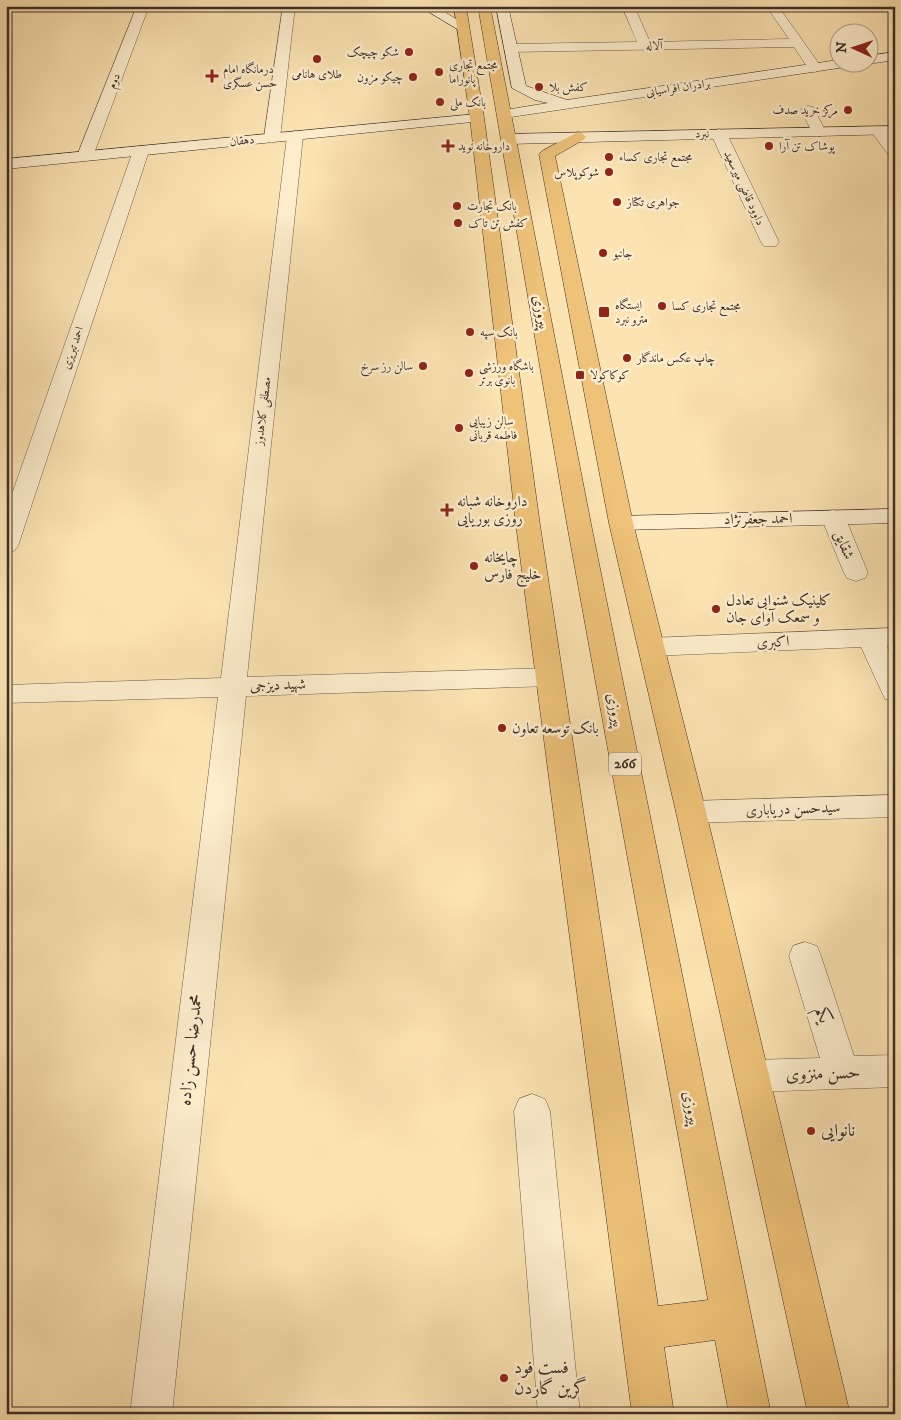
<svg xmlns="http://www.w3.org/2000/svg" width="901" height="1420" viewBox="0 0 901 1420" font-family="'IM FELL DW Pica',Amiri,serif">
	<rect width="100%" height="100%" fill="#fce3b2"/>
	<filter id="stains"><feTurbulence type="fractalNoise" baseFrequency=".004" numOctaves="4"/><feColorMatrix values="0 0 0 0 .2 0 0 0 0 .09 0 0 0 0 .02 0 0 0 .5 -.17"/></filter>
	<radialGradient id="worn" r=".72"><stop offset=".6" stop-color="#630" stop-opacity="0"/><stop offset="1" stop-color="#630" stop-opacity=".3"/></radialGradient>
	<g fill="none" stroke-linecap="round" stroke-linejoin="round">
		<defs>
			<path id="street" d="M 137,6 L 149,6 L 93,156 L 90,159 L 80,159 L 77,156 Z
				M 283,6 L 295,6 L 280,138 L 272,143 L 264,138 Z
				M 622,6 L 634,6 L 650,42 L 789,39 L 766,6 L 778,6 L 822,68 L 815,72 L 810,71 L 794,47 L 510,52 L 503,48 L 510,44 L 637,42 Z
				M 808,106 L 813,107 L 826,132 L 824,135 L 819,136 L 812,132 L 801,110 Z
				M 878,127 C 892,130 895,146 895,159 L 890,157 L 871,131 Z
				M 719,129 L 727,134 L 779,242 L 776,246 L 764,246 L 761,242 L 711,134 Z
				M 295,131 L 303,136 L 247,677 L 550,668 L 559,670 L 563,677 L 559,684 L 550,686 L 246,696 L 172,1414 L 130,1414 L 218,697 L 6,703 L 6,685 L 221,678 L 287,136 Z
				M 141,146 L 149,151 L 18,546 L 14,551 L 6,553 L 6,511 L 133,151 Z
				M 833,510 L 841,512 L 845,517 L 868,573 L 865,578 L 856,581 L 847,578 L 844,573 L 821,517 L 825,512 Z
				M 895,628 L 895,646 L 887,646 L 895,663 L 895,701 L 885,699 L 861,647 L 651,656 L 642,653 L 638,647 L 642,641 L 651,638 Z
				M 895,795 L 895,817 L 691,823 L 680,820 L 676,812 L 680,804 L 691,801 Z
				M 805,942 L 817,946 L 821,956 L 854,1056 L 895,1055 L 895,1087 L 752,1092 L 739,1087 L 734,1076 L 739,1065 L 752,1060 L 820,1058 L 789,956 L 793,946 Z
				M 532,1094 L 545,1099 L 550,1111 L 580,1414 L 538,1414 L 514,1111 L 519,1099 Z"/>
			<path id="secondary" d="M 419,6 L 435,6 L 469,27 L 467,30 L 459,30 Z
				M 496,6 L 508,6 L 526,86 L 567,100 L 838,60 L 838,62 L 858,62 L 852,66 L 504,118 L 499,117 L 497,114 L 499,111 L 548,103 L 535,100 L 512,88 Z
				M 895,52 L 895,60 L 868,64 L 863,62 L 868,62 L 868,56 Z
				M 477,114 L 484,118 L 482,121 L 6,169 L 6,159 Z
				M 895,126 L 895,134 L 509,144 L 501,139 L 509,134 Z
				M 895,509 L 895,523 L 621,530 L 613,528 L 609,523 L 613,518 L 621,516 Z"/>
			<path id="primary" d="M 454,6 L 466,6 L 484,118 L 540,525 L 658,1306 L 708,1300 L 567,524 L 478,6 L 490,6 L 591,524 L 771,1414 L 729,1414 L 715,1340 L 664,1347 L 674,1414 L 632,1414 L 516,525 L 470,118 Z
				M 578,132 L 583,134 L 586,137 L 583,140 L 555,156 L 633,523 L 706,812 L 850,1414 L 808,1414 L 676,812 L 609,523 L 539,154 L 542,151 Z"/>
		</defs>
		<use href="#street" stroke="#6c5c4b" stroke-width="1"/>
		<use href="#secondary" stroke="#3c2f29" stroke-width="1"/>
		<use href="#primary" stroke="#3c2f29" stroke-width="1"/>
		<use href="#street" fill="#fdedcd" fill-rule="evenodd"/>
		<use href="#secondary" fill="#fdedcd" fill-rule="evenodd"/>
		<use href="#primary" fill="#eec279" fill-rule="evenodd"/>
	</g>
	<g fill="#8f2418" stroke="#fdedcd" stroke-width="2">
		<circle cx="409" cy="52" r="5"/>
		<circle cx="317" cy="59" r="5"/>
		<circle cx="439" cy="72" r="5"/>
		<path d="M209.5 68.5h5v5h5v5h-5v5h-5v-5h-5v-5h5z"/>
		<circle cx="413" cy="77" r="5"/>
		<circle cx="539" cy="87" r="5"/>
		<circle cx="440" cy="102" r="5"/>
		<circle cx="848" cy="110" r="5"/>
		<path d="M445.5 138.5h5v5h5v5h-5v5h-5v-5h-5v-5h5z"/>
		<circle cx="769" cy="146" r="5"/>
		<circle cx="609" cy="157" r="5"/>
		<circle cx="609" cy="172" r="5"/>
		<circle cx="617" cy="202" r="5"/>
		<circle cx="457" cy="206" r="5"/>
		<circle cx="458" cy="223" r="5"/>
		<circle cx="603" cy="253" r="5"/>
		<circle cx="662" cy="306" r="5"/>
		<rect x="598" y="306" width="12" height="12" rx="2.5"/>
		<circle cx="470" cy="332" r="5"/>
		<circle cx="627" cy="358" r="5"/>
		<circle cx="423" cy="366" r="5"/>
		<circle cx="469" cy="373" r="5"/>
		<rect x="575" y="370" width="10" height="10" rx="2.5"/>
		<circle cx="459" cy="428" r="5"/>
		<path d="M444.5 502.5h5v5h5v5h-5v5h-5v-5h-5v-5h5z"/>
		<circle cx="474" cy="566" r="5"/>
		<circle cx="716" cy="609" r="5"/>
		<circle cx="502" cy="728" r="5"/>
		<circle cx="811" cy="1131" r="5"/>
		<circle cx="504" cy="1378" r="5"/>
	</g>
	<g text-anchor="middle" dominant-baseline="central" stroke-width="5" stroke-linejoin="round" paint-order="stroke">
		<g font-size="12" fill="#3c2f29" stroke="#fdedcd">
			<text transform="translate(654 46) rotate(-1)">آلاله</text>
			<text transform="translate(114 81) rotate(-69)">دوم</text>
			<text transform="translate(678 88) rotate(-8)">برادران افراسیابی</text>
			<text transform="translate(702 134) rotate(-1)">نبرد</text>
			<text transform="translate(242 141) rotate(-6)">دهقان</text>
			<text transform="translate(744 188) rotate(65)">داوود قاضی میرسعید</text>
			<text transform="translate(73 348) rotate(-71)">احمد تبریزی</text>
			<text transform="translate(263 411) rotate(-83)">مصطفی کلاهدوز</text>
		</g>
		<g font-size="12" fill="#3c2f29" stroke="#fdedcd" text-anchor="start">
			<text x="399" y="52" text-anchor="end">شکو چیچک</text>
			<text x="449" y="65">مجتمع تجاری<tspan x="449" dy="14">پانوراما</tspan></text>
			<text x="223" y="69">درمانگاه امام<tspan x="223" dy="14">حسن عسگری</tspan></text>
			<text x="317" y="74" text-anchor="middle">طلای هانامی</text>
			<text x="403" y="77" text-anchor="end">چیکو مزون</text>
			<text x="549" y="87">کفش بلا</text>
			<text x="450" y="102">بانک ملی</text>
			<text x="838" y="110" text-anchor="end">مرکز خرید صدف</text>
			<text x="458" y="146">داروخانه نوید</text>
			<text x="779" y="146">پوشاک تن آرا</text>
			<text x="619" y="157">مجتمع تجاری کساء</text>
			<text x="599" y="172" text-anchor="end">شوكوپلاس</text>
			<text x="627" y="202">جواهری تکتاز</text>
			<text x="467" y="206">بانک تجارت</text>
			<text x="468" y="223">کفش تن تاک</text>
			<text x="613" y="253">جانبو</text>
			<text x="615" y="305">ایستگاه<tspan x="615" dy="14">مترو نبرد</tspan></text>
			<text x="672" y="306">مجتمع تجاری کسا</text>
			<text x="480" y="332">بانک سپه</text>
			<text x="637" y="358">چاپ عکس ماندگار</text>
			<text x="413" y="366" text-anchor="end">سالن رز سرخ</text>
			<text x="479" y="366">باشگاه ورزشی<tspan x="479" dy="14">بانوی برتر</tspan></text>
			<text x="590" y="375">کوکاکولا</text>
			<text x="469" y="421">سالن زیبایی<tspan x="469" dy="14">فاطمه قربانی</tspan></text>
		</g>
		<rect fill="#fdedcd" stroke="#76685a" stroke-width="1" x="609" y="752.5" width="32" height="23" rx="4"/>
		<g font-size="14" font-weight="bold" fill="#3c2f29">
			<text x="625" y="764">266</text>
		</g>
		<g font-size="15" fill="#3c2f29" stroke="#fdedcd">
			<text transform="translate(541 312) rotate(79)">پیروزی</text>
			<text transform="translate(758 519) rotate(-1)">احمد جعفرنژاد</text>
			<text transform="translate(844 545) rotate(67)">شقایق</text>
			<text transform="translate(773 642) rotate(-2)">اکبری</text>
			<text transform="translate(278 685) rotate(-2)">شهید دیزجی</text>
			<text transform="translate(615 710) rotate(79)">پیروزی</text>
			<text transform="translate(793 809) rotate(-2)">سیدحسن دریاباری</text>
			<text transform="translate(691 1108) rotate(79)">پیروزی</text>
		</g>
		<g font-size="15" fill="#3c2f29" stroke="#fdedcd" text-anchor="start">
			<text x="457" y="501">داروخانه شبانه<tspan x="457" dy="17">روزی بوریایی</tspan></text>
			<text x="484" y="557">چایخانه<tspan x="484" dy="17">خلیج فارس</tspan></text>
			<text x="726" y="600">کلینیک شنوایی تعادل<tspan x="726" dy="17">و سمعک آوای جان</tspan></text>
			<text x="512" y="728">بانک توسعه تعاون</text>
		</g>
		<g font-size="18" fill="#3c2f29" stroke="#fdedcd">
			<text transform="translate(823 1015) rotate(73)">یکم</text>
			<text transform="translate(191 1050) rotate(-84)">محمدرضا حسن زاده</text>
			<text transform="translate(823 1074) rotate(-2)">حسن منزوی</text>
		</g>
		<g font-size="18" fill="#3c2f29" stroke="#fdedcd" text-anchor="start">
			<text x="821" y="1131">نانوایی</text>
			<text x="514" y="1368">فست فود<tspan x="514" dy="21">گرين گاردن</tspan></text>
		</g>
	</g>
	<rect width="901" height="1420" fill="none" stroke="#fce3b2" stroke-width="25"/>
	<rect x="8" y="8" width="886" height="1405" fill="none" stroke="#3c2f29" stroke-width="2.5"/>
	<rect x="12" y="12" width="876" height="1395" fill="none" stroke="#3c2f29"/>
	<g transform="translate(854 48) rotate(273)"><circle r="24" fill="#fdedcd" stroke="#b0a18b"/>
	<path d="M0-4L9 19L0 12L-9 19Z" fill="#8f2418"/>
	<text y="-8" font-size="14" font-weight="bold" text-anchor="middle" fill="#3c2f29">N</text>
	</g>
	<rect width="100%" height="100%" filter="url(#stains)"/>
	<rect width="100%" height="100%" fill="url(#worn)"/>
</svg>
